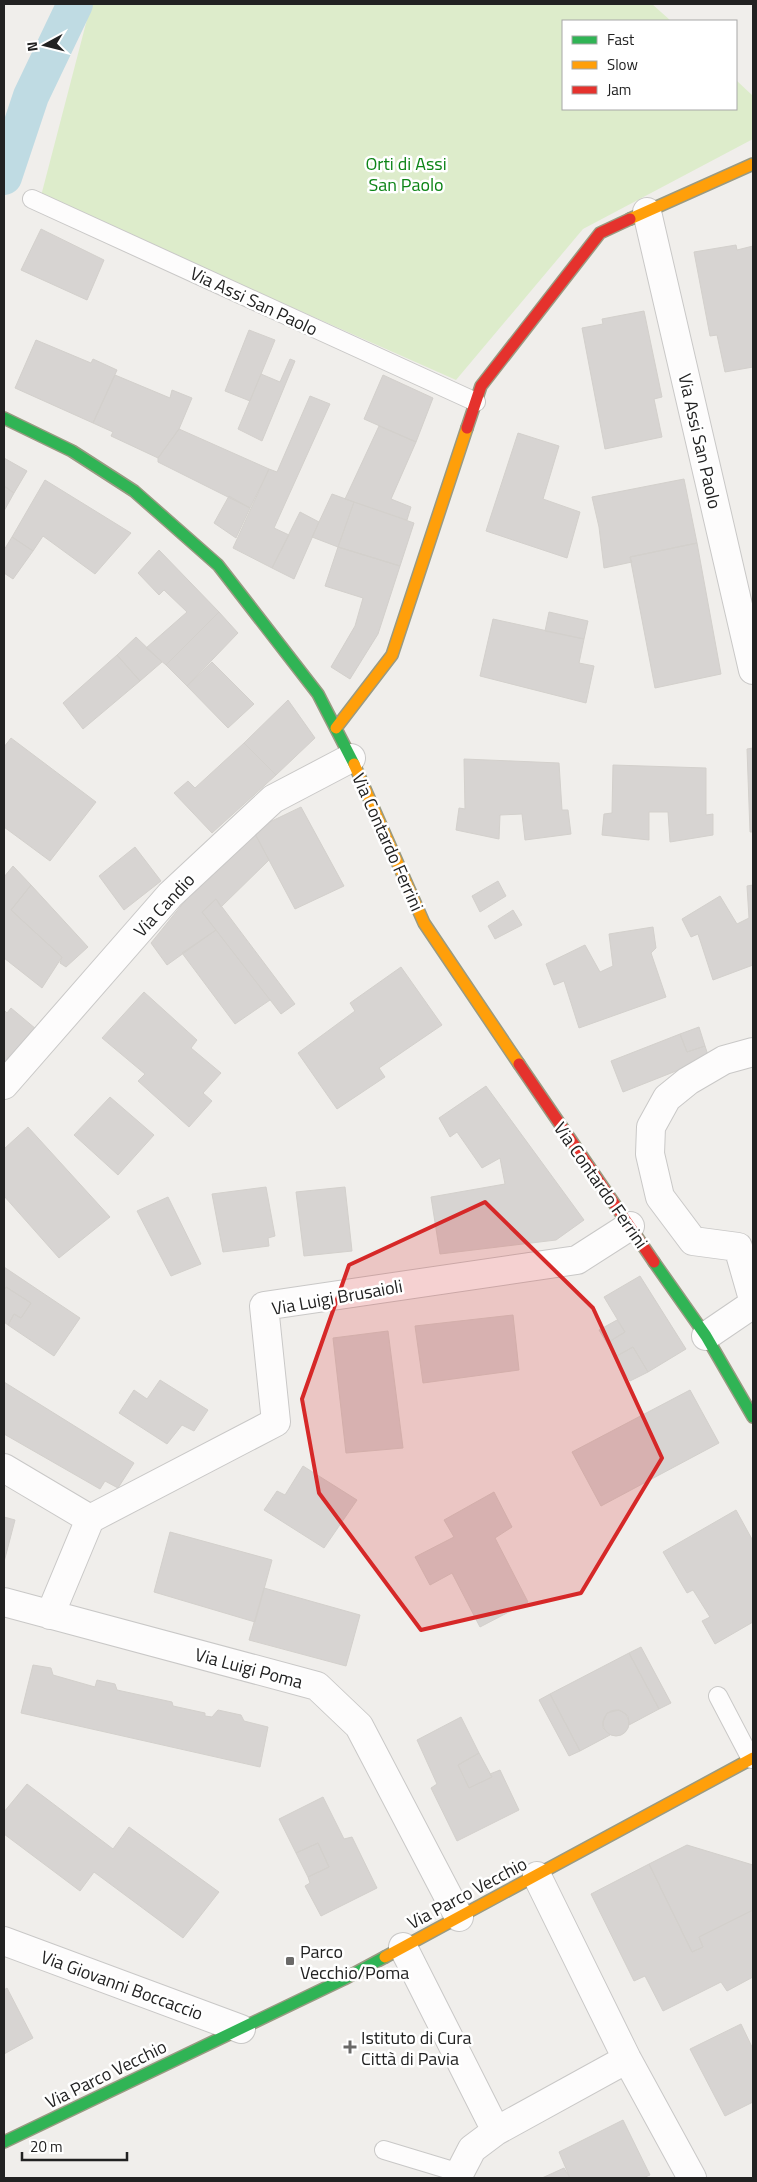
<svg xmlns="http://www.w3.org/2000/svg" width="757" height="2182" viewBox="0 0 757 2182" font-family="'Titillium Web',sans-serif">
	<rect width="100%" height="100%" fill="#f0eeeb"/>
	<path fill="#ddeccb" d="M 91,4 L 652,4 L 671,21 L 563,21 L 563,109 L 736,109 L 736,80 L 753,96 L 753,139 L 583,229 L 456,380 L 41,196 Z"/>
	<g fill="none" stroke-linecap="round" stroke-linejoin="round">
		<path stroke="#bfdbe3" stroke-width="10" d="M 4,123 L 20,130"/>
		<path stroke="#bfdbe3" stroke-width="36" d="M 4,177 L 31,96 L 75,4"/>
	</g>
	<path fill="#d7d4d2" stroke="#d3d0cc" d="M 41,229 L 104,260 L 87,300 L 21,270 Z
		M 736,245 L 737,250 L 753,246 L 753,367 L 725,372 L 717,335 L 710,336 L 694,252 Z
		M 644,311 L 662,397 L 654,399 L 662,437 L 605,449 L 582,328 L 603,324 L 602,319 Z
		M 249,330 L 275,340 L 250,401 L 225,391 Z
		M 36,340 L 91,363 L 93,359 L 117,370 L 93,423 L 15,388 Z
		M 290,359 L 295,361 L 262,441 L 238,429 L 261,374 L 280,382 Z
		M 115,375 L 170,398 L 172,390 L 192,398 L 179,429 L 158,458 L 111,436 L 113,432 L 93,423 Z
		M 383,375 L 433,398 L 416,442 L 364,419 Z
		M 310,396 L 330,404 L 274,528 L 289,535 L 272,568 L 233,548 L 269,469 L 277,472 Z
		M 379,426 L 416,442 L 391,499 L 411,507 L 407,520 L 345,499 Z
		M 179,429 L 269,469 L 250,508 L 158,462 L 158,458 Z
		M 518,433 L 559,446 L 543,499 L 580,512 L 567,558 L 486,531 Z
		M 4,458 L 27,471 L 14,493 L 4,486 Z
		M 684,479 L 697,543 L 630,557 L 632,562 L 604,568 L 599,527 L 592,497 Z
		M 45,480 L 131,533 L 95,574 L 43,536 L 33,551 L 12,537 Z
		M 4,486 L 14,493 L 4,511 Z
		M 332,494 L 354,502 L 338,547 L 312,537 Z
		M 229,496 L 250,508 L 236,538 L 214,523 Z
		M 354,502 L 414,523 L 400,566 L 338,547 Z
		M 300,512 L 319,522 L 294,579 L 272,568 Z
		M 12,537 L 33,551 L 13,579 L 4,573 L 4,550 Z
		M 697,543 L 721,674 L 655,688 L 630,557 Z
		M 338,547 L 400,566 L 378,634 L 350,679 L 331,667 L 355,626 L 363,598 L 325,586 Z
		M 159,550 L 219,612 L 166,665 L 146,648 L 187,612 L 164,590 L 159,595 L 138,573 Z
		M 219,612 L 238,633 L 187,686 L 166,665 Z
		M 549,612 L 588,621 L 584,639 L 545,631 Z
		M 493,619 L 584,639 L 579,663 L 594,666 L 586,703 L 480,676 Z
		M 136,637 L 162,662 L 140,681 L 117,655 Z
		M 117,655 L 140,681 L 83,729 L 63,703 Z
		M 212,662 L 254,704 L 228,728 L 187,686 Z
		M 288,700 L 315,738 L 276,775 L 244,743 Z
		M 11,738 L 96,802 L 50,861 L 4,827 L 4,747 Z
		M 244,743 L 276,775 L 212,833 L 174,793 L 188,781 L 195,788 Z
		M 753,748 L 753,832 L 750,832 L 747,749 Z
		M 464,759 L 559,763 L 562,810 L 568,810 L 571,834 L 525,840 L 522,814 L 500,815 L 499,839 L 456,830 L 459,808 L 465,809 Z
		M 613,765 L 706,768 L 706,815 L 713,814 L 713,835 L 670,842 L 668,812 L 649,812 L 649,840 L 602,835 L 604,814 L 612,813 Z
		M 301,807 L 344,886 L 295,909 L 253,830 Z
		M 253,830 L 269,860 L 221,907 L 216,899 L 202,912 L 216,930 L 167,965 L 151,943 L 202,880 Z
		M 135,847 L 161,881 L 124,910 L 99,876 Z
		M 13,866 L 31,885 L 11,910 L 62,957 L 42,988 L 4,958 L 4,877 Z
		M 498,881 L 506,896 L 480,912 L 472,896 Z
		M 31,885 L 88,947 L 66,967 L 60,963 L 62,957 L 11,910 Z
		M 753,885 L 753,965 L 713,980 L 698,934 L 691,937 L 682,919 L 720,896 L 737,924 L 749,918 L 747,886 Z
		M 216,899 L 295,1004 L 281,1014 L 202,912 Z
		M 513,910 L 522,925 L 495,939 L 488,926 Z
		M 653,927 L 656,948 L 651,953 L 666,997 L 579,1028 L 564,981 L 554,985 L 546,964 L 585,945 L 600,972 L 613,966 L 609,934 Z
		M 216,930 L 270,1000 L 235,1024 L 182,953 Z
		M 401,967 L 442,1025 L 379,1068 L 385,1077 L 337,1109 L 298,1053 L 355,1011 L 350,1003 Z
		M 144,992 L 197,1040 L 191,1048 L 221,1073 L 203,1093 L 212,1101 L 189,1127 L 138,1081 L 145,1074 L 102,1038 Z
		M 11,1008 L 36,1029 L 4,1067 L 4,1010 L 7,1013 Z
		M 699,1027 L 705,1046 L 687,1052 L 680,1034 Z
		M 680,1034 L 687,1052 L 705,1046 L 709,1058 L 623,1092 L 611,1061 Z
		M 486,1086 L 584,1220 L 556,1240 L 440,1254 L 431,1197 L 505,1184 L 500,1158 L 482,1168 L 457,1132 L 450,1137 L 439,1118 Z
		M 110,1097 L 154,1135 L 118,1175 L 74,1135 Z
		M 28,1127 L 110,1217 L 59,1258 L 4,1196 L 4,1149 Z
		M 266,1187 L 275,1236 L 268,1238 L 269,1246 L 223,1252 L 212,1194 Z
		M 345,1187 L 352,1251 L 304,1256 L 296,1192 Z
		M 168,1197 L 201,1264 L 171,1276 L 137,1211 Z
		M 4,1267 L 80,1318 L 54,1356 L 8,1325 L 14,1314 L 21,1318 L 31,1303 L 6,1287 L 4,1290 Z
		M 640,1276 L 686,1349 L 648,1372 L 633,1347 L 615,1357 L 607,1343 L 625,1332 L 604,1297 Z
		M 6,1287 L 31,1303 L 21,1318 L 14,1314 L 8,1325 L 4,1322 L 4,1290 Z
		M 513,1315 L 519,1370 L 423,1383 L 415,1326 Z
		M 617,1320 L 625,1332 L 607,1343 L 599,1330 Z
		M 388,1331 L 403,1448 L 346,1453 L 333,1338 Z
		M 633,1347 L 648,1372 L 630,1381 L 615,1357 Z
		M 160,1380 L 208,1410 L 194,1431 L 182,1425 L 167,1444 L 119,1413 L 134,1390 L 147,1399 Z
		M 4,1382 L 134,1463 L 118,1488 L 105,1481 L 100,1489 L 4,1434 Z
		M 690,1390 L 719,1443 L 601,1506 L 572,1452 Z
		M 303,1466 L 357,1500 L 324,1548 L 264,1510 L 277,1491 L 285,1495 Z
		M 494,1492 L 512,1527 L 495,1538 L 528,1602 L 480,1627 L 452,1573 L 430,1585 L 415,1557 L 454,1537 L 444,1520 Z
		M 736,1510 L 753,1541 L 753,1622 L 715,1644 L 702,1621 L 710,1617 L 693,1590 L 687,1593 L 663,1552 Z
		M 4,1517 L 15,1520 L 4,1562 Z
		M 170,1532 L 272,1560 L 255,1622 L 154,1592 Z
		M 264,1588 L 360,1615 L 346,1666 L 249,1640 Z
		M 641,1647 L 671,1703 L 659,1709 L 629,1653 Z
		M 629,1653 L 659,1709 L 629,1725 L 628,1716 L 624,1713 L 619,1710 L 607,1713 L 603,1722 L 603,1728 L 610,1735 L 580,1751 L 550,1694 Z
		M 33,1665 L 51,1668 L 53,1675 L 95,1687 L 97,1680 L 115,1684 L 117,1690 L 172,1702 L 173,1706 L 205,1713 L 205,1716 L 212,1717 L 218,1710 L 241,1715 L 244,1721 L 268,1727 L 260,1767 L 21,1713 Z
		M 550,1694 L 580,1751 L 569,1756 L 539,1700 Z
		M603 1723a13 13 0 1 1 26 0a13 13 0 1 1-26 0Z
		M 461,1717 L 479,1753 L 458,1765 L 469,1788 L 492,1777 L 490,1774 L 500,1770 L 519,1810 L 457,1841 L 431,1788 L 437,1784 L 417,1740 Z
		M 479,1753 L 492,1777 L 469,1788 L 458,1765 Z
		M 27,1784 L 113,1849 L 129,1827 L 219,1892 L 183,1938 L 94,1872 L 80,1891 L 4,1834 L 4,1812 Z
		M 323,1797 L 344,1839 L 352,1837 L 377,1888 L 321,1916 L 305,1886 L 310,1883 L 308,1877 L 329,1867 L 318,1843 L 296,1853 L 279,1819 Z
		M 318,1843 L 329,1867 L 308,1877 L 296,1853 Z
		M 687,1845 L 753,1865 L 753,1910 L 699,1937 L 703,1947 L 692,1952 L 649,1864 Z
		M 649,1864 L 692,1952 L 703,1947 L 699,1937 L 753,1910 L 753,1977 L 727,1991 L 721,1982 L 663,2011 L 645,1976 L 634,1981 L 591,1894 Z
		M 7,1988 L 33,2038 L 4,2054 L 4,1990 Z
		M 741,2024 L 753,2049 L 753,2102 L 725,2116 L 690,2049 Z
		M 623,2120 L 650,2175 L 643,2178 L 570,2178 L 559,2152 Z
		M 564,2168 L 570,2178 L 542,2178 Z"/>
	<g fill="none" stroke-linecap="round" stroke-linejoin="round">
		<defs>
			<path id="lane" d="M 32,199 L 476,402
				M 718,1696 L 751,1759
				M 384,2150 L 460,2173"/>
			<path id="street" d="M 647,212 L 753,670
				M 753,1052 L 724,1060 L 688,1081 L 667,1098 L 651,1127 L 650,1154 L 660,1197 L 693,1241 L 738,1247 L 753,1299
				M 4,1085 L 170,895 L 273,799 L 351,758
				M 706,1336 L 753,1304
				M 4,1468 L 90,1519 L 50,1615
				M 90,1519 L 276,1422 L 264,1306 L 577,1260 L 630,1226
				M 4,1602 L 317,1686 L 359,1726 L 459,1917
				M 537,1876 L 627,2059 L 692,2178
				M 4,1941 L 241,2029
				M 403,1947 L 496,2131 L 472,2149 L 457,2178
				M 496,2131 L 627,2059"/>
			<path id="fast" d="M 4,418 L 72,451 L 134,491 L 218,565 L 318,694 L 354,764
				M 654,1262 L 706,1336 L 753,1417
				M 4,2142 L 344,1979 L 385,1957"/>
			<path id="slow" d="M 630,219 L 753,164
				M 336,728 L 392,655 L 467,428
				M 354,764 L 424,923 L 519,1064
				M 385,1957 L 753,1758"/>
			<path id="jam" d="M 467,428 L 481,386 L 600,233 L 630,219
				M 519,1064 L 654,1262"/>
		</defs>
		<use href="#lane" stroke="#c9c8c7" stroke-width="20"/>
		<use href="#street" stroke="#c9c8c7" stroke-width="30"/>
		<use href="#fast" stroke="#999a82" stroke-width="14"/>
		<use href="#slow" stroke="#999a82" stroke-width="14"/>
		<use href="#jam" stroke="#999a82" stroke-width="14"/>
		<use href="#lane" stroke="#fdfcfc" stroke-width="18"/>
		<use href="#street" stroke="#fdfcfc" stroke-width="28"/>
		<use href="#fast" stroke="#30b455" stroke-width="11"/>
		<use href="#slow" stroke="#ff9f0a" stroke-width="11"/>
		<use href="#jam" stroke="#e5322d" stroke-width="11"/>
	</g>
	<path fill="#d62828" fill-opacity="0.2" stroke="#d62828" stroke-width="4" stroke-linejoin="round" d="M 485,1202 L 593,1308 L 662,1458 L 581,1593 L 421,1630 L 319,1493 L 302,1399 L 349,1265 Z"/>
	<g fill="#6a6968" stroke="#fff" stroke-width="2">
		<rect x="285" y="1956" width="10" height="10" rx="2.5"/>
		<path d="M347.5 2039.5h5v5h5v5h-5v5h-5v-5h-5v-5h5z"/>
	</g>
	<g text-anchor="middle" dominant-baseline="central" stroke-width="5" stroke-linejoin="round" paint-order="stroke">
		<g font-size="18" fill="#0c8416" stroke="#fff">
			<text x="406" y="163">Orti di Assi<tspan x="406" dy="21">San Paolo</tspan></text>
		</g>
		<g font-size="18" fill="#222" stroke="#fff">
			<text transform="translate(254 301) rotate(25)">Via Assi San Paolo</text>
			<text transform="translate(700 441) rotate(77)">Via Assi San Paolo</text>
			<text transform="translate(388 842) rotate(66)">Via Contardo Ferrini</text>
			<text transform="translate(164 905) rotate(-47)">Via Candio</text>
			<text transform="translate(601 1185) rotate(55)">Via Contardo Ferrini</text>
			<text transform="translate(337 1297) rotate(-10)">Via Luigi Brusaioli</text>
			<text transform="translate(249 1668) rotate(15)">Via Luigi Poma</text>
			<text transform="translate(467 1893) rotate(-28)">Via Parco Vecchio</text>
			<text transform="translate(122 1985) rotate(20)">Via Giovanni Boccaccio</text>
			<text transform="translate(106 2074) rotate(-26)">Via Parco Vecchio</text>
		</g>
		<g font-size="18" fill="#222" stroke="#fff" text-anchor="start">
			<text x="300" y="1951">Parco<tspan x="300" dy="21">Vecchio/Poma</tspan></text>
			<text x="361" y="2037">Istituto di Cura<tspan x="361" dy="21">Città di Pavia</tspan></text>
		</g>
	</g>
	<rect width="757" height="2182" fill="none" stroke="#222222" stroke-width="10"/>
	<rect x="562" y="20" width="175" height="90" fill="#ffffff" stroke="#a7a7a7"/>
	<rect x="572" y="36" width="25" height="8" fill="#30b455" stroke="#a7a7a7"/>
	<text x="607" y="45" font-size="15" fill="#222222">Fast</text>
	<rect x="572" y="61" width="25" height="8" fill="#ff9f0a" stroke="#a7a7a7"/>
	<text x="607" y="70" font-size="15" fill="#222222">Slow</text>
	<rect x="572" y="86" width="25" height="8" fill="#e5322d" stroke="#a7a7a7"/>
	<text x="607" y="95" font-size="15" fill="#222222">Jam</text>
	<g transform="translate(45 45) rotate(263)" stroke="#ffffff" stroke-width="4" paint-order="stroke">
	<path d="M0-4L9 19L0 12L-9 19Z" fill="#222222"/>
	<text y="-8" font-size="14" font-weight="bold" text-anchor="middle" fill="#222222">N</text>
	</g>
	<path d="M22 2152v8h105v-8" fill="none" stroke="#222222" stroke-width="2.5"/>
	<text x="30" y="2152" font-size="15" fill="#222222" stroke="#ffffff" stroke-width="4" paint-order="stroke">20 m</text>
</svg>
